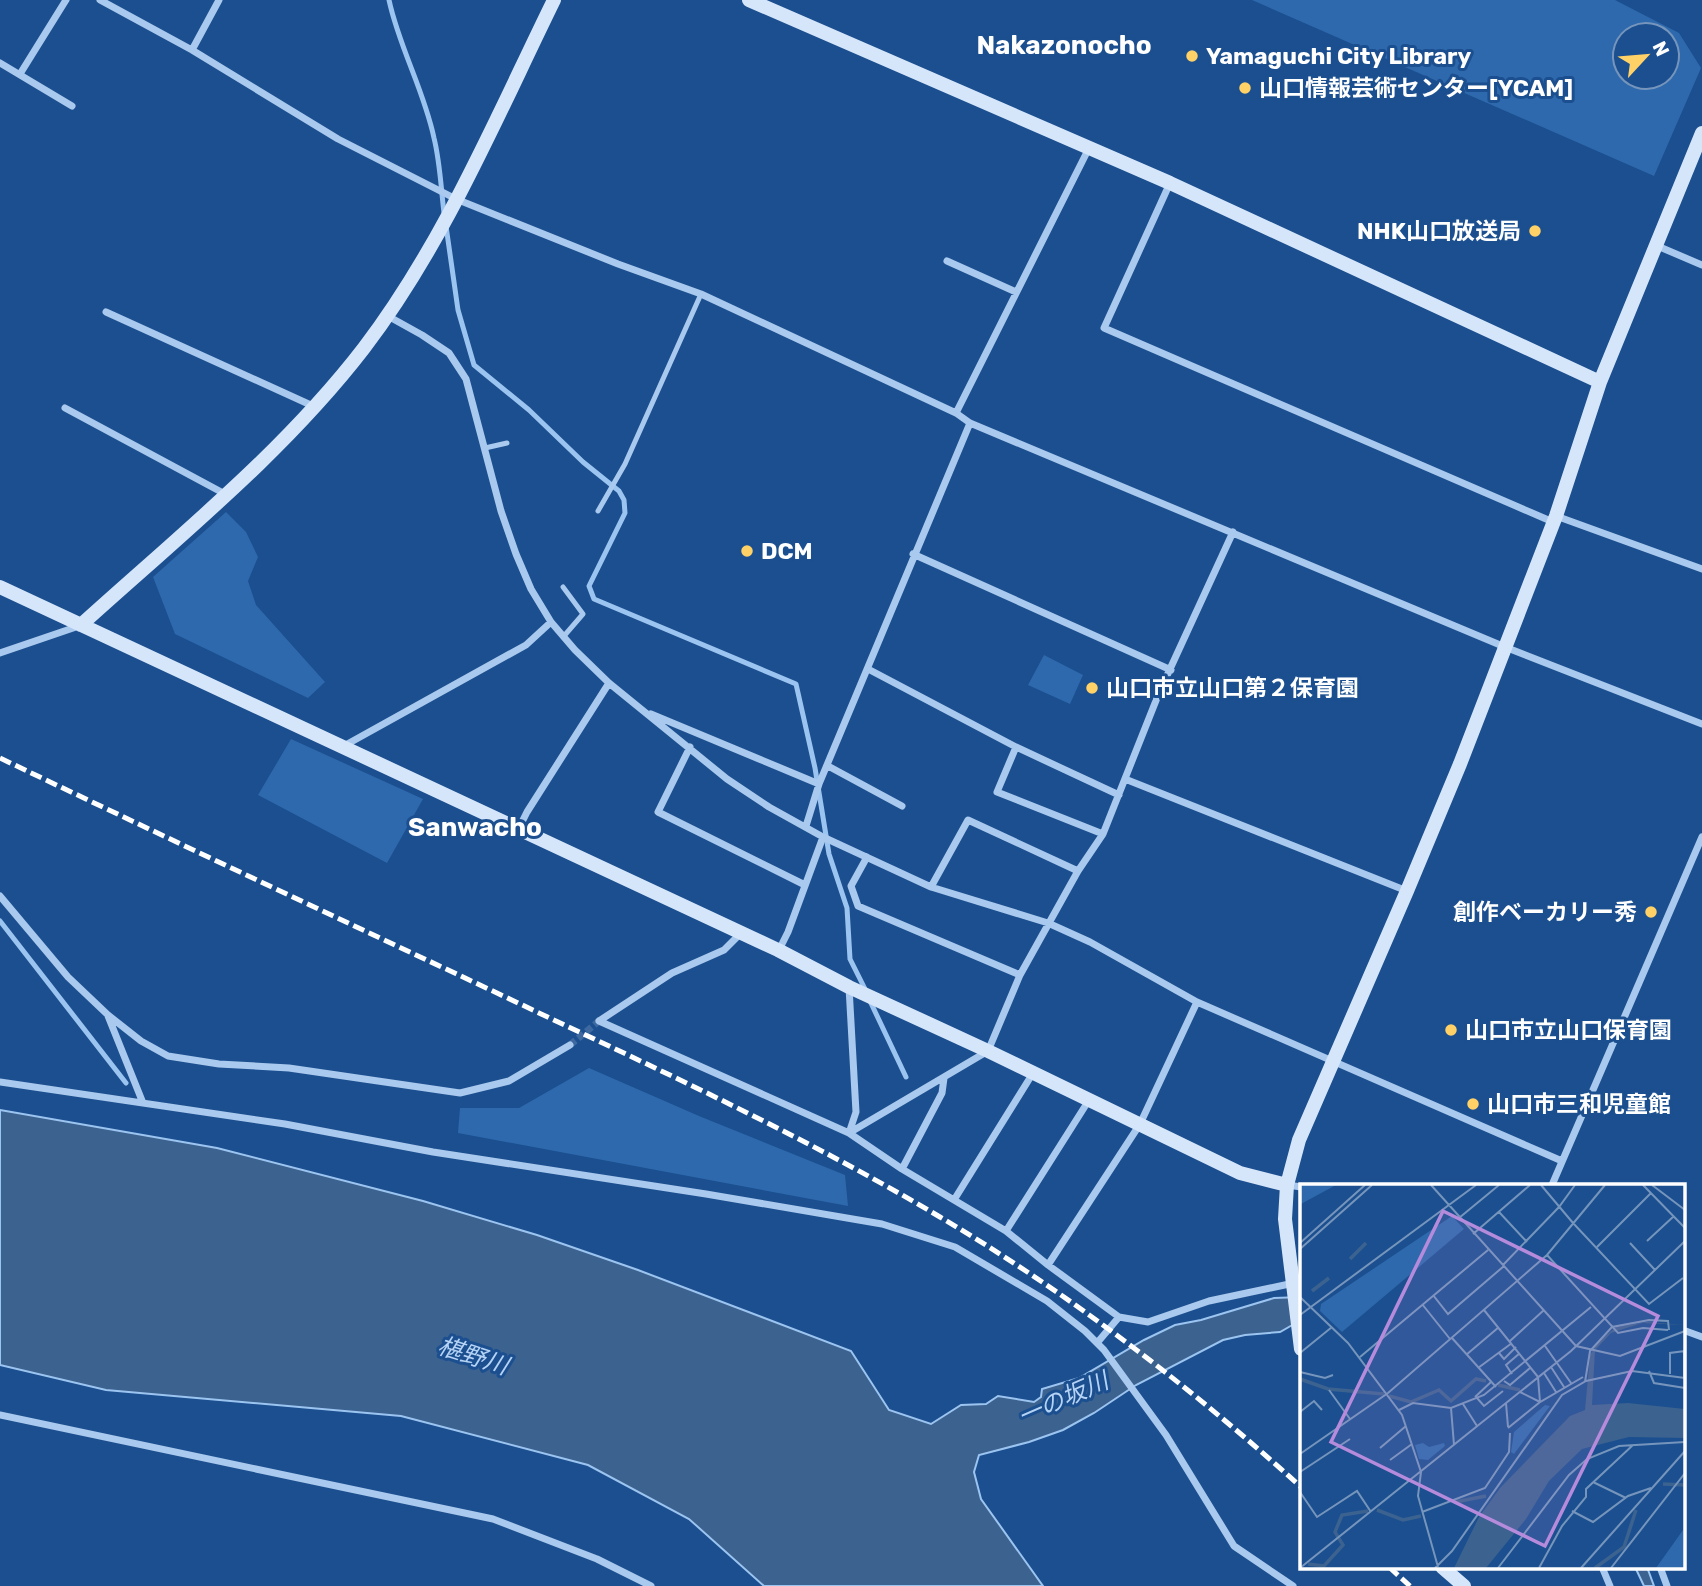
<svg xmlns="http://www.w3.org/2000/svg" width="1702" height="1586" viewBox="0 0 1702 1586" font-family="Rubik,'Noto Sans JP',sans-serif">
	<rect width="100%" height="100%" fill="#1b4f8f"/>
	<path fill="#2e69ad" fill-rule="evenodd" d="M 1252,0 L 1615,0 L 1679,33 L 1701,68 L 1654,176 ZM 1667,35 L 1667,77 L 1625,77 L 1625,35 Z
		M 226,512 L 246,532 L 258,557 L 248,581 L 256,605 L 325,682 L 308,698 L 175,634 L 153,577 Z
		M 1044,655 L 1083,675 L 1070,704 L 1028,685 Z
		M 291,739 L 423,799 L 387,863 L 258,795 Z
		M 589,1068 L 699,1116 L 845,1175 L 848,1206 L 458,1133 L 460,1108 L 519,1108 Z"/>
	<path fill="#3c6290" stroke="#9cc4f0" stroke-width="2" d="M 0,1110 L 217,1148 L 423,1201 L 537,1235 L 638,1270 L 851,1351 L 889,1410 L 931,1424 L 961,1405 L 986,1404 L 998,1396 L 1034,1402 L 1041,1397 L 1042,1389 L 1079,1378 L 1144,1340 L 1175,1325 L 1201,1320 L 1274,1298 L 1301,1297 L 1301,1320 L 1280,1332 L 1245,1335 L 1223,1340 L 1136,1385 L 1094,1413 L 1063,1430 L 1029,1442 L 979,1455 L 974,1472 L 981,1499 L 1043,1586 L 764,1586 L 689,1519 L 588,1465 L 401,1416 L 106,1390 L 0,1365 Z
		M 1635,1567 L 1647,1567 L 1654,1586 L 1644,1586 Z"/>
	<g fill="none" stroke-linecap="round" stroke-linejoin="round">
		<path stroke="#9cc4f0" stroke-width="5" d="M 389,0 C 399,47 424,90 434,138 C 440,162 441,188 444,213
			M 446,226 L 458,310 L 474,365 L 529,410 L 583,462 L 619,491 L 624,500 L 625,513 L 589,586 L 594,599 L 796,684 L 815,768 L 829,854 L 847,908 L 850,959 L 865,989
			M 0,921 L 126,1083
			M 870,1001 L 906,1077"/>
		<path stroke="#3d69a0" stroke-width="7" stroke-dasharray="7 3.5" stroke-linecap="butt" d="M 570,1045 L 599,1021"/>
		<path stroke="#a9c9ee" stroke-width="5" d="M 485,448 L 507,443
			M 598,511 L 625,464 L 701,294
			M 563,587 L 583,614 L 564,636"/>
		<path stroke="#a9c9ee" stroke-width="7" d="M 100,0 L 192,50 L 338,139 L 456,199 L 618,264 L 701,294 L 956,413 L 970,423 L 1505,647 L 1702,724
			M 192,50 L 219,0
			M 0,63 L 72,106
			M 20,74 L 66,0
			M 1170,183 L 1104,328 L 1553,522
			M 1655,245 L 1702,265
			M 947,261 L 1016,292
			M 106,312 L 313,406
			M 386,315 L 422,335 L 449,353 L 466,379 L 501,511 L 516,554 L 531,589 L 551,622 L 575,650 L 609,683 L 727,779 L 769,807 L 823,837 L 931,887 L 1048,923 L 1090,942 L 1197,1002 L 1562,1161
			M 65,408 L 225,494
			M 956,413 L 1089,148
			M 1556,516 L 1702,569
			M 913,554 L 1171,670
			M 0,653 L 79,626
			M 868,669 L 1016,747 L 1119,795
			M 651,714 L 819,784
			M 342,747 L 526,645 L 551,622
			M 690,747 L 658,812 L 803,884
			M 1016,747 L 997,792 L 1103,834
			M 828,766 L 902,806
			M 1125,779 L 1407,891
			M 806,826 L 819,784 L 970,423
			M 519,828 L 527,812 L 609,683
			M 867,857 L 851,886 L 858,906 L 1020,975
			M 931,887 L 968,820 L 1078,871
			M 0,896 L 68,977 L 108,1015 L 141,1041 L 168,1056 L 219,1064 L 289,1068 L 460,1093 L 509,1081 L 570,1045
			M 779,950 L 788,932 L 823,837
			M 849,987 L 856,1112 L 849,1133 L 902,1169 L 1006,1231 L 1048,1265 L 1119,1317 L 1148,1322 L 1209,1301 L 1294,1283 L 1301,1284
			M 108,1016 L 143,1103
			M 599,1021 L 849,1133 L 988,1051 L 1020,975 L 1078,871 L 1103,834 L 1159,693 L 1233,532
			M 599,1021 L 672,973 L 724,950 L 741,933
			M 0,1082 L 285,1124 L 433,1152 L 706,1194 L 882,1224 L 955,1247 L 1047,1301 L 1085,1331 L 1104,1350 L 1166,1435 L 1234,1546 L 1293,1586
			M 902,1169 L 942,1093 L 944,1078
			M 1288,1185 L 1301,1187
			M 1552,1185 L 1702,837
			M 954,1200 L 1033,1073
			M 1006,1231 L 1089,1100
			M 1048,1265 L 1140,1124 L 1197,1002
			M 1683,1330 L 1702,1337
			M 1097,1343 L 1119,1317
			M 0,1415 L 493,1519 L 597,1559 L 651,1586
			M 1602,1567 L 1610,1586
			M 1660,1567 L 1667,1586"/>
		<path stroke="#d6e6fa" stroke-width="14" d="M 749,0 L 1170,183 L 1600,382
			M 0,587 L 778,950 L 849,987 L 988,1051 L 1240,1173 L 1287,1185
			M 81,625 C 178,537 284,452 364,348 C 444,243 496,118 554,0
			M 1301,1349 L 1285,1219 L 1287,1185 L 1299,1140 L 1407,891 L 1460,764 L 1556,516 L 1600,382 L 1702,133
			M 1442,1567 L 1464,1586"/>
		<path stroke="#fff" stroke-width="5" stroke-dasharray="12 5" stroke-linecap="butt" d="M 0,758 C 165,837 331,915 497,993 C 646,1064 797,1132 940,1217 C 1067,1292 1192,1388 1301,1487
			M 1389,1567 L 1410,1586"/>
	</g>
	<g fill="#ffd166" stroke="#1b4f8f" stroke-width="2.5">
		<circle cx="1192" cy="56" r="7"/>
		<circle cx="1245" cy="88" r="7"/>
		<circle cx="1535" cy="231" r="7"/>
		<circle cx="747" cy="551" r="7"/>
		<circle cx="1092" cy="688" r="7"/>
		<circle cx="1651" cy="912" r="7"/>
		<circle cx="1451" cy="1030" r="7"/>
		<circle cx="1473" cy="1104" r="7"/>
	</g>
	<g text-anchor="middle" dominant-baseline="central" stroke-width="6" stroke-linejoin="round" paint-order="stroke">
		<g font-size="23" font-weight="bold" fill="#fff" stroke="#1b4f8f" text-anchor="start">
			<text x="1206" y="56">Yamaguchi City Library</text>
			<text x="1259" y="88">山口情報芸術センター[YCAM]</text>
			<text x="1521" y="231" text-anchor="end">NHK山口放送局</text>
			<text x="761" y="551">DCM</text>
			<text x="1106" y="688">山口市立山口第２保育園</text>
			<text x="1637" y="912" text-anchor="end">創作ベーカリー秀</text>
			<text x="1465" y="1030">山口市立山口保育園</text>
			<text x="1487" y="1104">山口市三和児童館</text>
		</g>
		<g font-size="24" font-style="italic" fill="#b5d3f5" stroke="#1b4f8f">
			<text transform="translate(473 1356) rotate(18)">椹野川</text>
			<text transform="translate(1063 1399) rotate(-24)">一の坂川</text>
		</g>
		<g font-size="26" font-weight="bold" fill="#fff" stroke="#1b4f8f">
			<text x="1064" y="45">Nakazonocho</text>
			<text x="475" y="827">Sanwacho</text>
		</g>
	</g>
	<g transform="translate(1300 1184)">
		<rect width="385" height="385" fill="#1b4f8f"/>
		<path d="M 0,1 L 36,1 L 1,20 ZM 152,32 L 164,45 L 42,148 L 20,127 L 21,120 ZM 245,221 L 250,222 L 214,270 L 211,268 L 214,248 ZM 123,259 L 129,263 L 144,259 L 145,262 L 128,276 L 119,275 L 115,261 ZM 383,346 L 385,384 L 356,384 Z" fill="#2e69ad"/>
		<path d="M 347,138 L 385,141 L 342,139 L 311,149 L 295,166 L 292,221 L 328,219 L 385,225 L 385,254 L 329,253 L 282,265 L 249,297 L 226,335 L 186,384 L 154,384 L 179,333 L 200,304 L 270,232 L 285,226 L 290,171 L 297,159 L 316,143 Z" fill="#3c6290"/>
		<path fill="none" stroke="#3c6290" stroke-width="3.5" d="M 50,75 L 66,59M 12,107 L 29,94M 0,195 L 28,205 L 84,210M 198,201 L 220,206M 89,212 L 111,218 L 139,206 L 151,217 L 176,195 L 186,197M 363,300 L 385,301M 155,318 L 186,312M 77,326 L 103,336 L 121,332M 8,380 L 24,382 L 43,361 L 35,348 L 42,331 L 68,327M 295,384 L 324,363 L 336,326"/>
		<path fill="none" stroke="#7695bc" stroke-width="2" d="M 131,1 L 276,162 L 320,172 L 385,147M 241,1 L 273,39M 343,1 L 385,44M 352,1 L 385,26M 199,28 L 227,58M 159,34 L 199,1M 273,39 L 349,120 L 383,94M 173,50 L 230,1M 347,57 L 374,32M 0,59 L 65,1M 330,59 L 355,86M 297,63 L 351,9M 0,65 L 72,1M 247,71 L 318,149 L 343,144 L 368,146M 203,81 L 259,23 L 275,1M 133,111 L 148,130 L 204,82M 0,113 L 48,159 L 102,231 L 121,288 L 118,312 L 138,383M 122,120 L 150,155M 184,126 L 238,193 L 240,218 L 208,244M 0,131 L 176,1M 152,154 L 196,203M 210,157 L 244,126M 245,162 L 271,199M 384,167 L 384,194M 0,169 L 32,143M 199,169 L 204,175 L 216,163M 166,171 L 199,143M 60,173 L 188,66M 251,183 L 264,203M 178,184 L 212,159M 349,187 L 354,199 L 385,204M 0,188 L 25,194 L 33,191M 244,189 L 256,208M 212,190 L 206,181 L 220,169M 370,190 L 370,169 L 385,167M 204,197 L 210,201 L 230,184M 285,198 L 290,167 L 312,143 L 349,136 L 368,137 L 369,146M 29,206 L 50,235M 220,208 L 240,218 L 283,193M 175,213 L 191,198M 177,214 L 184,222 L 203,207M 206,219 L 208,243M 163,220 L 177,242M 151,224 L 154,261M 99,226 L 113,219 L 151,224 L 184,211 L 291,123M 0,228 L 14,217 L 22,226M 80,264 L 106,242M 0,270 L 88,209 L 247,71 L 305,1M 90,276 L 112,260M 0,288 L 50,255M 293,298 L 326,314M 0,308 L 17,333 L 57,307 L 71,328M 272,327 L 293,338 L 328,312 L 351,304M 122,328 L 185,304 L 209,268 L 210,249M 0,384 L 271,167 L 385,57M 135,384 L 152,367 L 262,211 L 286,197 L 332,187 L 385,194M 198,384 L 269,291 L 287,275 L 319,262 L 385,258M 239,384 L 262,342 L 286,313 L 286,305 L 333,261M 281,384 L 385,267M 311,384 L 385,289"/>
		<path fill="#b68bdc" fill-opacity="0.15" stroke="#b68bdc" stroke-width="3.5" d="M 143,27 L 358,132 L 245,362 L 31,258 Z"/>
		<rect width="385" height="385" fill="none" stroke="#fff" stroke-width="3.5"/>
	</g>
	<g transform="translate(1646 56) rotate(64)"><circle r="33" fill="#1b4f8f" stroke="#7695bc" stroke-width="2"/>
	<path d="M0-5L12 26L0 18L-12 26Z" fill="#ffd166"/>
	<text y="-10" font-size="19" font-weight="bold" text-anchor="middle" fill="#ffffff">N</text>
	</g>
</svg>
